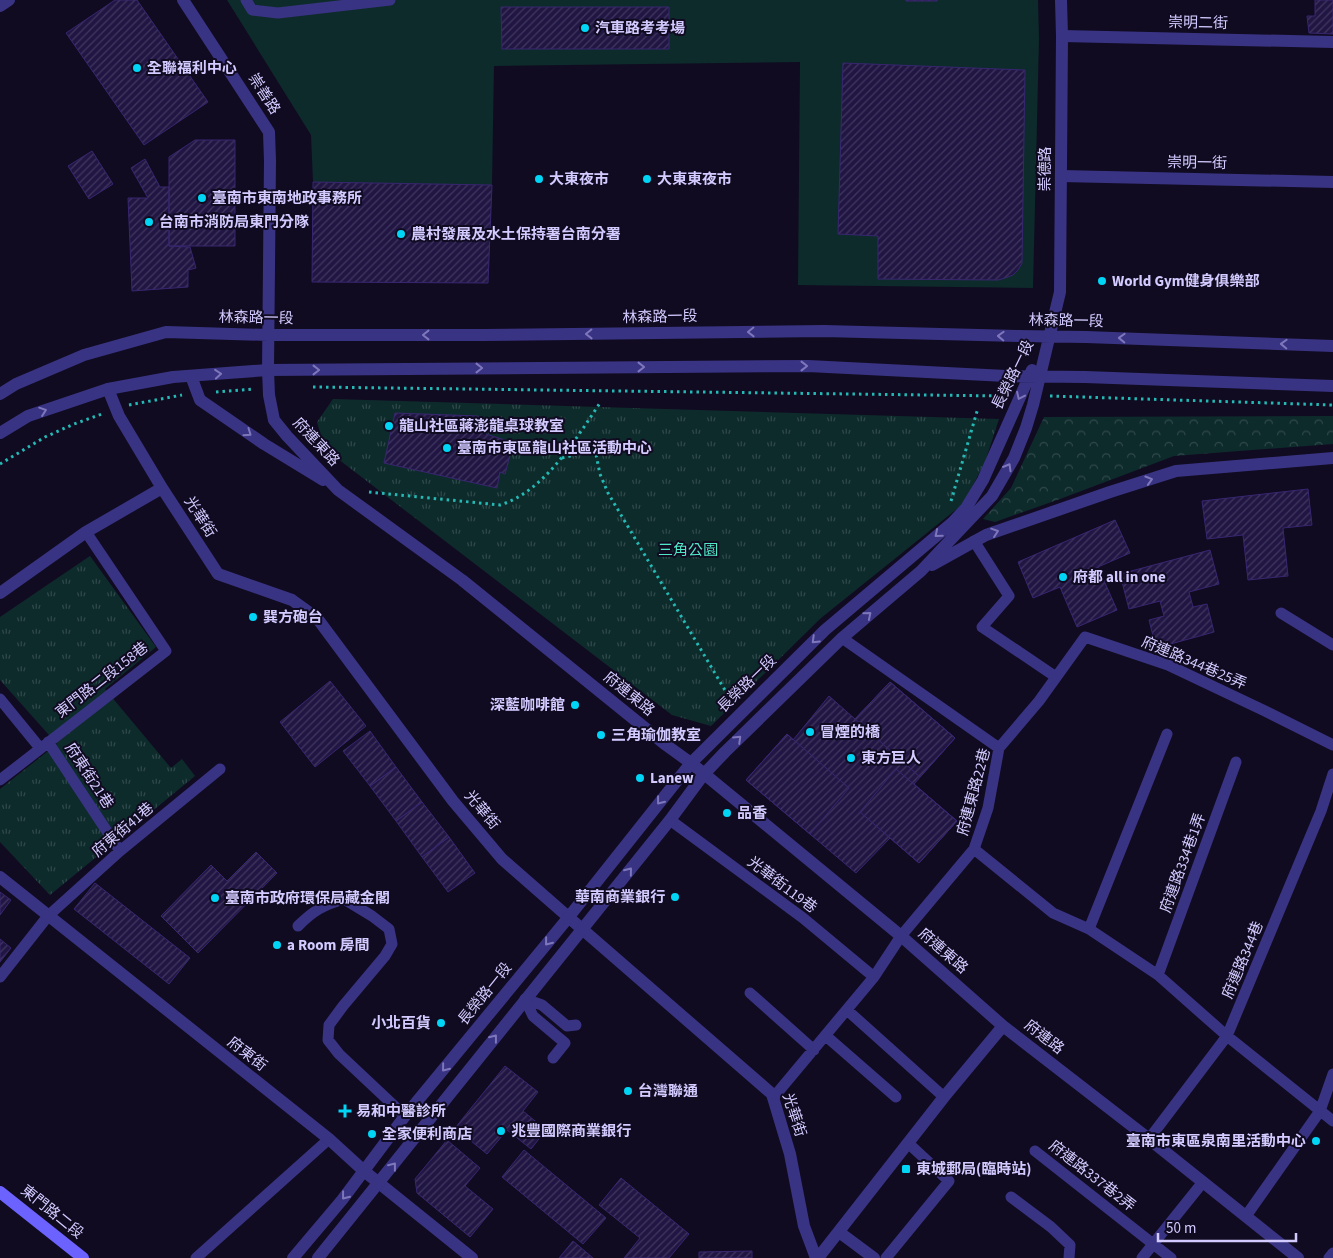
<svg xmlns="http://www.w3.org/2000/svg" width="1333" height="1258" viewBox="0 0 1333 1258" font-family="'Source Sans 3','Noto Sans TC',sans-serif">
	<defs>
		<pattern id="forest-crowns" width="20" height="18" patternUnits="userSpaceOnUse" patternTransform="scale(1.25)"><rect width="20" height="18" fill="#0e2b2b"/><path d="M2 6a3 3 0 1 1 6 0M12 15a3 3 0 1 1 6 0" fill="none" stroke="#30484b"/></pattern>
		<pattern id="park-tufts" width="24" height="20" patternUnits="userSpaceOnUse" patternTransform="scale(1.25)"><rect width="24" height="20" fill="#0e2b2b"/><path d="M3 7l-1-3M5 7V3M7 7l1-3M15 17l-1-3M17 17v-4M19 17l1-3" fill="none" stroke="#30484b"/></pattern>
		<pattern id="building-hatch" width="6" height="6" patternUnits="userSpaceOnUse" patternTransform="scale(1.25)"><rect width="6" height="6" fill="#211643"/><path d="M-1 1l2-2M0 6l6-6M5 7l2-2" fill="none" stroke="#40375f"/></pattern>
	</defs>
	<rect width="100%" height="100%" fill="#100b21"/>
	<path fill="#0e2b2b" d="M 227,0 L 1038,0 L 1039,39 L 1033,288 L 798,285 L 800,62 L 494,66 L 492,185 L 313,182 L 311,135 Z"/>
	<path fill="url(#forest-crowns)" d="M 1333,416 L 1333,444 L 1174,456 L 1060,499 L 995,522 L 983,519 L 1011,488 L 1044,417 Z"/>
	<path fill="url(#park-tufts)" d="M 333,399 L 999,419 L 985,462 L 963,504 L 821,618 L 711,726 L 672,715 L 325,449 L 317,422 Z
		M 90,556 L 156,647 L 105,689 L 171,768 L 182,759 L 195,776 L 50,895 L 0,842 L 0,789 L 57,744 L 0,680 L 0,617 Z"/>
	<path fill="url(#building-hatch)" stroke="#382671" d="M 115,0 L 137,0 L 208,102 L 144,145 L 66,33 Z
		M 906,0 L 937,0 L 937,1 L 906,1 Z
		M 1315,0 L 1333,0 L 1333,34 L 1309,33 L 1307,16 L 1315,16 Z
		M 501,7 L 669,7 L 669,49 L 502,49 Z
		M 843,63 L 1025,70 L 1022,263 L 1018,270 L 1013,275 L 1005,278 L 998,280 L 878,279 L 878,236 L 838,234 Z
		M 195,140 L 235,140 L 235,246 L 169,246 L 169,157 Z
		M 92,151 L 113,184 L 89,199 L 68,166 Z
		M 145,159 L 160,187 L 169,187 L 169,246 L 190,247 L 196,268 L 188,270 L 188,287 L 132,291 L 128,198 L 148,198 L 131,168 Z
		M 313,182 L 492,185 L 488,283 L 312,282 Z
		M 395,413 L 478,416 L 486,434 L 508,441 L 504,454 L 510,455 L 505,474 L 500,472 L 497,488 L 384,463 Z
		M 1308,489 L 1312,525 L 1283,528 L 1288,576 L 1248,580 L 1243,535 L 1207,539 L 1202,501 Z
		M 1115,520 L 1130,553 L 1098,567 L 1117,610 L 1077,627 L 1060,587 L 1033,598 L 1018,562 Z
		M 1210,550 L 1219,584 L 1189,592 L 1193,607 L 1207,604 L 1214,632 L 1156,648 L 1149,620 L 1164,616 L 1160,601 L 1129,609 L 1120,574 Z
		M 330,681 L 366,726 L 315,767 L 280,722 Z
		M 890,682 L 955,738 L 914,784 L 957,821 L 919,863 L 890,838 L 856,873 L 746,780 L 787,734 L 793,740 L 829,696 L 855,719 Z
		M 890,682 L 955,738 L 920,777 L 855,719 Z
		M 370,731 L 396,767 L 370,786 L 343,751 Z
		M 787,734 L 849,788 L 810,834 L 746,780 Z
		M 396,767 L 422,802 L 396,821 L 370,786 Z
		M 896,769 L 957,821 L 919,863 L 860,812 Z
		M 422,802 L 449,837 L 422,857 L 396,821 Z
		M 449,837 L 475,873 L 448,892 L 422,857 Z
		M 256,852 L 277,873 L 198,953 L 161,916 L 211,865 L 227,881 Z
		M 95,883 L 190,958 L 169,984 L 74,909 Z
		M 0,892 L 11,900 L 0,915 Z
		M 0,939 L 11,948 L 0,962 Z
		M 505,1066 L 538,1092 L 523,1111 L 546,1130 L 531,1149 L 507,1130 L 487,1154 L 455,1128 Z
		M 447,1140 L 480,1168 L 465,1186 L 493,1209 L 470,1237 L 417,1193 L 415,1179 Z
		M 524,1150 L 606,1218 L 583,1244 L 502,1177 Z
		M 621,1178 L 689,1234 L 669,1258 L 624,1258 L 640,1238 L 599,1205 Z
		M 573,1241 L 593,1258 L 559,1258 Z
		M 752,1251 L 752,1258 L 699,1258 L 699,1252 Z"/>
	<g fill="none" stroke-linecap="round" stroke-linejoin="round">
		<path stroke="#25b9b5" stroke-width="3" stroke-dasharray="2.5 4" stroke-linecap="butt" d="M 313,387 L 1004,396
			M 216,392 L 254,389
			M 1050,396 L 1333,405
			M 129,405 L 182,395
			M 562,458 L 595,450 L 600,474 L 608,493 L 732,702
			M 0,464 L 45,437 L 74,424 L 102,414
			M 369,492 L 500,505 C 545,491 575,440 600,403
			M 951,501 L 978,408"/>
		<path stroke="#393383" stroke-width="11" d="M 246,0 L 252,10 L 278,13 L 390,0
			M 974,541 L 1009,596 L 982,627 L 1056,677
			M 1281,613 L 1333,645
			M 842,638 L 999,748
			M 0,699 L 40,748
			M 48,742 L 120,851
			M 0,780 L 166,651 L 86,532
			M 670,820 L 803,918 L 874,977
			M 974,849 L 1053,913 L 1089,929 L 1158,975 L 1227,1036 L 1333,1121
			M 298,926 C 313,911 323,905 344,899 L 372,916 L 389,929 L 392,944 L 385,956 L 343,1006 L 329,1025 L 328,1040 L 339,1054 L 405,1116
			M 1089,929 L 1167,734
			M 1158,975 L 1236,762
			M 0,977 L 48,916 L 120,851 L 220,769
			M 750,993 L 814,1050
			M 525,999 L 533,1016 L 565,1043 L 553,1058
			M 525,999 L 542,1005 L 567,1026 L 576,1025
			M 847,1010 L 944,1097
			M 826,1036 L 896,1097
			M 773,1098 L 874,977 L 901,936 L 974,849 L 988,808 L 999,748 L 1039,701 L 1085,637 L 1168,665 L 1265,711 L 1333,745
			M 1149,1139 L 1227,1036 L 1321,811 L 1333,774
			M 1035,1151 L 1171,1258
			M 1011,1197 L 1051,1227 L 1070,1245 L 1069,1258
			M 1246,1216 L 1320,1111 L 1333,1074
			M 196,1258 L 329,1139
			M 886,1258 L 949,1181 L 908,1143
			M 1142,1258 L 1203,1182
			M 1329,1258 L 1333,1253"/>
		<path stroke="#393383" stroke-width="12" d="M 0,6 L 9,0
			M 1062,36 L 1333,42
			M 1061,176 L 1333,182
			M 268,370 L 269,395 L 274,420 L 287,436 L 338,490 L 462,580 L 666,745 L 691,763 L 901,936 L 1003,1026 L 1149,1139 L 1298,1258
			M 191,376 L 200,400 L 264,444 L 323,480
			M 108,389 L 119,416 L 162,488 L 218,574 L 292,600 L 317,618 L 453,801 L 502,859 L 582,929 L 772,1094 L 790,1154 L 804,1226 L 816,1258
			M 0,593 L 86,532 L 162,488
			M 0,877 L 329,1139 L 364,1171 L 472,1258
			M 839,1232 L 874,1258
			M 818,1258 L 944,1097 L 1003,1026"/>
		<path stroke="#393383" stroke-width="12" d="M 183,0 L 269,132 L 270,161 L 268,370
			M 0,394 L 16,384 L 84,355 L 166,332 L 268,335 L 483,335 L 824,331 L 1018,336 L 1086,337 L 1333,346
			M 0,433 L 28,416 L 108,389 L 173,377 L 268,370 L 808,366 L 1006,376 L 1085,377 L 1333,386
			M 932,565 L 986,535 L 1110,492 L 1176,471 L 1333,458
			M 293,1258 L 342,1200 L 405,1116 L 568,918 L 691,763 L 825,630 L 953,522 L 966,508 L 983,480 L 1032,370
			M 318,1258 L 670,820 L 704,774 L 725,752 L 842,638 L 921,571 L 992,496 L 1014,458 L 1026,428 L 1033,405 L 1060,292 L 1062,36 L 1061,0"/>
		<path stroke="#6c62ff" stroke-width="12" d="M 0,1192 L 83,1258"/>
	</g>
	<defs><path id="oneway-chevron" d="M-2-3.5L2.5 0L-2 3.5" fill="none" stroke-width="1.6" stroke-linecap="round" stroke-linejoin="round" transform="scale(1.25)"/></defs>
	<g stroke="#7e77bb">
		<use href="#oneway-chevron" transform="translate(751 332) rotate(179)"/>
		<use href="#oneway-chevron" transform="translate(589 334) rotate(179)"/>
		<use href="#oneway-chevron" transform="translate(426 335) rotate(-180)"/>
		<use href="#oneway-chevron" transform="translate(1001 336) rotate(-178)"/>
		<use href="#oneway-chevron" transform="translate(1122 338) rotate(-178)"/>
		<use href="#oneway-chevron" transform="translate(1284 344) rotate(-178)"/>
		<use href="#oneway-chevron" transform="translate(804 366)"/>
		<use href="#oneway-chevron" transform="translate(641 367)"/>
		<use href="#oneway-chevron" transform="translate(479 368)"/>
		<use href="#oneway-chevron" transform="translate(316 370)"/>
		<use href="#oneway-chevron" transform="translate(218 374) rotate(-5)"/>
		<use href="#oneway-chevron" transform="translate(1020 396) rotate(115)"/>
		<use href="#oneway-chevron" transform="translate(43 411) rotate(-19)"/>
		<use href="#oneway-chevron" transform="translate(248 433) rotate(35)"/>
		<use href="#oneway-chevron" transform="translate(1008 467) rotate(-60)"/>
		<use href="#oneway-chevron" transform="translate(1149 480) rotate(-17)"/>
		<use href="#oneway-chevron" transform="translate(995 532) rotate(-19)"/>
		<use href="#oneway-chevron" transform="translate(938 534) rotate(140)"/>
		<use href="#oneway-chevron" transform="translate(868 615) rotate(-40)"/>
		<use href="#oneway-chevron" transform="translate(815 640) rotate(136)"/>
		<use href="#oneway-chevron" transform="translate(738 739) rotate(-44)"/>
		<use href="#oneway-chevron" transform="translate(660 801) rotate(128)"/>
		<use href="#oneway-chevron" transform="translate(629 871) rotate(-51)"/>
		<use href="#oneway-chevron" transform="translate(548 942) rotate(129)"/>
		<use href="#oneway-chevron" transform="translate(494 1038) rotate(-52)"/>
		<use href="#oneway-chevron" transform="translate(445 1068) rotate(129)"/>
		<use href="#oneway-chevron" transform="translate(393 1166) rotate(-52)"/>
		<use href="#oneway-chevron" transform="translate(345 1196) rotate(128)"/>
	</g>
	<g fill="#00d5f6" stroke="#100b21" stroke-width="2">
		<circle cx="585" cy="28" r="5"/>
		<circle cx="137" cy="68" r="5"/>
		<circle cx="539" cy="179" r="5"/>
		<circle cx="647" cy="179" r="5"/>
		<circle cx="202" cy="198" r="5"/>
		<circle cx="149" cy="222" r="5"/>
		<circle cx="401" cy="234" r="5"/>
		<circle cx="1102" cy="281" r="5"/>
		<circle cx="389" cy="426" r="5"/>
		<circle cx="447" cy="448" r="5"/>
		<circle cx="1063" cy="577" r="5"/>
		<circle cx="253" cy="617" r="5"/>
		<circle cx="575" cy="705" r="5"/>
		<circle cx="810" cy="732" r="5"/>
		<circle cx="601" cy="735" r="5"/>
		<circle cx="851" cy="758" r="5"/>
		<circle cx="640" cy="778" r="5"/>
		<circle cx="727" cy="813" r="5"/>
		<circle cx="675" cy="897" r="5"/>
		<circle cx="215" cy="898" r="5"/>
		<circle cx="277" cy="945" r="5"/>
		<circle cx="441" cy="1023" r="5"/>
		<circle cx="628" cy="1091" r="5"/>
		<path d="M342.5 1103.5h5v5h5v5h-5v5h-5v-5h-5v-5h5z"/>
		<circle cx="501" cy="1131" r="5"/>
		<circle cx="372" cy="1134" r="5"/>
		<circle cx="1316" cy="1141" r="5"/>
		<rect x="901" y="1164" width="10" height="10" rx="2.5"/>
	</g>
	<g text-anchor="middle" dominant-baseline="central" stroke-width="4" stroke-linejoin="round" paint-order="stroke">
		<g font-size="15" fill="#d3cbff" stroke="#100b21">
			<text transform="translate(1198 23) rotate(1)">崇明二街</text>
			<text transform="translate(264 94) rotate(57)">崇善路</text>
			<text transform="translate(1197 163) rotate(1)">崇明一街</text>
			<text transform="translate(1045 169) rotate(-90)">崇德路</text>
			<text transform="translate(660 317) rotate(-1)">林森路一段</text>
			<text transform="translate(256 318) rotate(1)">林森路一段</text>
			<text transform="translate(1066 321) rotate(1)">林森路一段</text>
			<text transform="translate(1013 375) rotate(-64)">長榮路一段</text>
			<text transform="translate(316 442) rotate(47)">府連東路</text>
			<text transform="translate(200 517) rotate(57)">光華街</text>
			<text transform="translate(1194 663) rotate(23)">府連路344巷25弄</text>
			<text transform="translate(102 680) rotate(-38)">東門路二段158巷</text>
			<text transform="translate(747 684) rotate(-44)">長榮路一段</text>
			<text transform="translate(629 694) rotate(39)">府連東路</text>
			<text transform="translate(89 776) rotate(57)">府東街21巷</text>
			<text transform="translate(974 792) rotate(-75)">府連東路22巷</text>
			<text transform="translate(482 810) rotate(50)">光華街</text>
			<text transform="translate(123 830) rotate(-40)">府東街41巷</text>
			<text transform="translate(1183 863) rotate(-70)">府連路334巷1弄</text>
			<text transform="translate(782 885) rotate(37)">光華街119巷</text>
			<text transform="translate(943 951) rotate(41)">府連東路</text>
			<text transform="translate(1243 960) rotate(-67)">府連路344巷</text>
			<text transform="translate(485 994) rotate(-51)">長榮路一段</text>
			<text transform="translate(1044 1037) rotate(38)">府連路</text>
			<text transform="translate(247 1054) rotate(38)">府東街</text>
			<text transform="translate(794 1115) rotate(72)">光華街</text>
			<text transform="translate(1092 1176) rotate(38)">府連路337巷2弄</text>
			<text transform="translate(52 1212) rotate(39)">東門路二段</text>
		</g>
		<g font-size="15" font-weight="bold" fill="#d3cbff" stroke="#100b21" text-anchor="start">
			<text x="595" y="28">汽車路考考場</text>
			<text x="147" y="68">全聯福利中心</text>
			<text x="549" y="179">大東夜市</text>
			<text x="657" y="179">大東東夜市</text>
			<text x="212" y="198">臺南市東南地政事務所</text>
			<text x="159" y="222">台南市消防局東門分隊</text>
			<text x="411" y="234">農村發展及水土保持署台南分署</text>
			<text x="1112" y="281">World Gym健身俱樂部</text>
			<text x="399" y="426">龍山社區蔣澎龍桌球教室</text>
			<text x="457" y="448">臺南市東區龍山社區活動中心</text>
			<text x="1073" y="577">府都 all in one</text>
			<text x="263" y="617">巽方砲台</text>
			<text x="565" y="705" text-anchor="end">深藍咖啡館</text>
			<text x="820" y="732">冒煙的橋</text>
			<text x="611" y="735">三角瑜伽教室</text>
			<text x="861" y="758">東方巨人</text>
			<text x="650" y="778">Lanew</text>
			<text x="737" y="813">品香</text>
			<text x="665" y="897" text-anchor="end">華南商業銀行</text>
			<text x="225" y="898">臺南市政府環保局藏金閣</text>
			<text x="287" y="945">a Room 房間</text>
			<text x="431" y="1023" text-anchor="end">小北百貨</text>
			<text x="638" y="1091">台灣聯通</text>
			<text x="356" y="1111">易和中醫診所</text>
			<text x="511" y="1131">兆豐國際商業銀行</text>
			<text x="382" y="1134">全家便利商店</text>
			<text x="1306" y="1141" text-anchor="end">臺南市東區泉南里活動中心</text>
			<text x="916" y="1169">東城郵局(臨時站)</text>
		</g>
		<g font-size="15" fill="#4fe7c6" stroke="#100b21">
			<text x="688" y="550">三角公園</text>
		</g>
	</g>
	<path d="M1158 1233v8h138v-8" fill="none" stroke="#d3cbff" stroke-width="2.5"/>
	<text x="1166" y="1233" font-size="15" fill="#d3cbff" stroke="#100b21" stroke-width="4" paint-order="stroke">50 m</text>
</svg>
